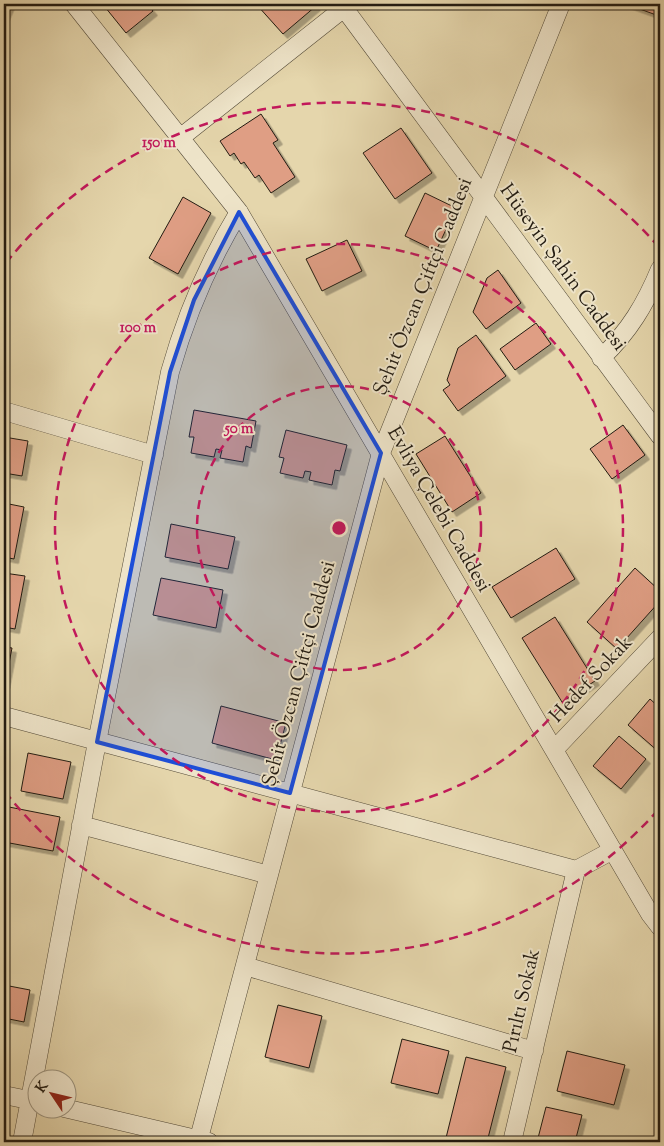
<svg xmlns="http://www.w3.org/2000/svg" width="664" height="1146" viewBox="0 0 664 1146" font-family="'Sorts Mill Goudy',serif">
	<defs>
		<filter id="shadow"><feDropShadow dx="4.5" dy="4.5" stdDeviation="0" flood-color="#0004"/></filter>
	</defs>
	<rect width="100%" height="100%" fill="#e5d6ac"/>
	<filter id="stains"><feTurbulence type="fractalNoise" baseFrequency=".004" numOctaves="4"/><feColorMatrix values="0 0 0 0 .2 0 0 0 0 .09 0 0 0 0 .02 0 0 0 .5 -.17"/></filter>
	<radialGradient id="worn" r=".72"><stop offset=".6" stop-color="#630" stop-opacity="0"/><stop offset="1" stop-color="#630" stop-opacity=".3"/></radialGradient>
	<path fill="#df9e84" stroke="#221b11" filter="url(#shadow)" d="M 4,4 L 10,4 L 4,18 Z
		M 109,4 L 147,4 L 153,11 L 126,33 L 105,7 Z
		M 258,4 L 314,4 L 316,6 L 283,34 L 257,5 Z
		M 626,4 L 660,4 L 660,13 L 659,16 Z
		M 261,114 L 278,140 L 273,143 L 295,177 L 271,193 L 259,175 L 255,178 L 244,162 L 241,164 L 234,153 L 230,156 L 220,141 Z
		M 401,128 L 432,173 L 395,199 L 363,153 Z
		M 425,193 L 456,208 L 436,251 L 405,236 Z
		M 183,197 L 211,213 L 178,274 L 149,258 Z
		M 347,240 L 362,271 L 322,291 L 306,259 Z
		M 498,270 L 521,303 L 486,329 L 473,312 L 487,278 Z
		M 536,323 L 551,344 L 515,370 L 500,349 Z
		M 476,335 L 506,376 L 458,411 L 443,390 L 450,385 L 447,380 L 458,348 Z
		M 194,410 L 256,421 L 251,448 L 246,446 L 243,462 L 220,458 L 222,450 L 216,449 L 214,457 L 191,453 L 194,437 L 189,437 Z
		M 623,425 L 645,455 L 612,479 L 590,449 Z
		M 286,430 L 347,445 L 340,471 L 335,470 L 332,485 L 309,480 L 311,472 L 305,471 L 303,478 L 280,473 L 284,458 L 279,457 Z
		M 445,436 L 481,493 L 452,512 L 416,454 Z
		M 4,437 L 28,441 L 22,476 L 4,473 Z
		M 4,503 L 24,507 L 14,559 L 4,557 Z
		M 171,524 L 235,537 L 228,569 L 165,557 Z
		M 556,548 L 575,579 L 511,618 L 492,587 Z
		M 635,568 L 660,591 L 660,601 L 617,649 L 587,622 Z
		M 4,573 L 25,576 L 15,629 L 4,627 Z
		M 161,578 L 223,590 L 216,628 L 153,615 Z
		M 555,617 L 595,681 L 562,702 L 522,638 Z
		M 4,647 L 12,648 L 5,684 L 4,684 Z
		M 650,699 L 660,708 L 660,750 L 659,752 L 628,725 Z
		M 221,706 L 286,723 L 276,760 L 212,743 Z
		M 619,736 L 646,759 L 621,789 L 593,766 Z
		M 28,753 L 71,762 L 63,799 L 21,791 Z
		M 9,807 L 60,817 L 53,851 L 4,842 L 4,832 Z
		M 4,985 L 30,990 L 24,1022 L 4,1018 Z
		M 278,1005 L 322,1016 L 309,1068 L 265,1057 Z
		M 402,1039 L 449,1051 L 438,1094 L 391,1083 Z
		M 567,1051 L 625,1065 L 614,1105 L 557,1091 Z
		M 466,1057 L 506,1067 L 487,1142 L 445,1142 Z
		M 546,1107 L 582,1115 L 575,1142 L 537,1142 Z"/>
	<g fill="none" stroke-linecap="round" stroke-linejoin="round">
		<defs>
			<path id="street" d="M 74,4 L 239,212 L 650,914 L 660,927
				M 341,4 L 660,436
				M 180,138 L 344,8
				M 601,358 C 629,332 646,303 660,269
				M 4,411 L 154,455
				M 4,716 L 576,870 L 613,850
				M 554,750 L 660,638
				M 81,825 L 269,875
				M 245,966 L 534,1051
				M 4,1095 L 38,1102
				M 64,1108 L 209,1142
				M 22,1142 L 97,742 L 170,372 C 186,315 208,263 239,212
				M 198,1142 L 381,453 L 561,4
				M 512,1142 L 576,870"/>
		</defs>
		<use href="#street" stroke="#534a38" stroke-width="19"/>
		<use href="#street" stroke="#eee4c9" stroke-width="18"/>
	</g>
	<path fill="#1d4ed8" fill-opacity="0.2" stroke="#1d4ed8" stroke-width="4" stroke-linejoin="round" d="M 239,212 L 381,453 L 290,793 L 97,742 L 170,372 L 194,300 Z"/>
	<g fill="none" stroke="#c2185b" stroke-width="2.5" stroke-dasharray="9 6">
		<circle cx="339" cy="528" r="142"/>
		<circle cx="339" cy="528" r="284"/>
		<path d="M658 810A426 426 0 0 1 6 793M6 263A426 426 0 0 1 658 246"/>
	</g>
	<g text-anchor="middle" dominant-baseline="central" stroke-width="4" stroke-linejoin="round" paint-order="stroke">
		<g font-size="20" fill="#221b11" stroke="#eee4c9">
			<text transform="translate(562 268) rotate(54)">Hüseyin Şahin Caddesi</text>
			<text transform="translate(424 287) rotate(-68)">Şehit Özcan Çiftçi Caddesi</text>
			<text transform="translate(438 510) rotate(60)">Evliya Çelebi Caddesi</text>
			<text transform="translate(300 674) rotate(-75)">Şehit Özcan Çiftçi Caddesi</text>
			<text transform="translate(592 680) rotate(-47)">Hedef Sokak</text>
			<text transform="translate(523 1001) rotate(-77)">Pırıltı Sokak</text>
		</g>
	</g>
	<circle cx="339" cy="528" r="8" fill="#c2185b" stroke="#eee4c9" stroke-width="2.5"/>
	<g font-size="15" text-anchor="middle" font-weight="bold" fill="#c2185b" stroke="#eee4c9" stroke-width="4" stroke-linejoin="round" paint-order="stroke">
		<text x="159" y="147">150 m</text>
		<text x="138" y="332">100 m</text>
		<text x="239" y="433">50 m</text>
	</g>
	<rect width="664" height="1146" fill="none" stroke="#e5d6ac" stroke-width="20"/>
	<rect x="5" y="5" width="654" height="1136" fill="none" stroke="#221b11" stroke-width="2.5"/>
	<rect x="10" y="10" width="644" height="1126" fill="none" stroke="#221b11"/>
	<g transform="translate(52 1094) rotate(305)"><circle r="24" fill="#eee4c9" stroke="#9c947f"/>
	<path d="M0-4L9 19L0 12L-9 19Z" fill="#8f2418"/>
	<text y="-8" font-size="14" font-weight="bold" text-anchor="middle" fill="#221b11">K</text>
	</g>
	<rect width="100%" height="100%" filter="url(#stains)"/>
	<rect width="100%" height="100%" fill="url(#worn)"/>
</svg>
